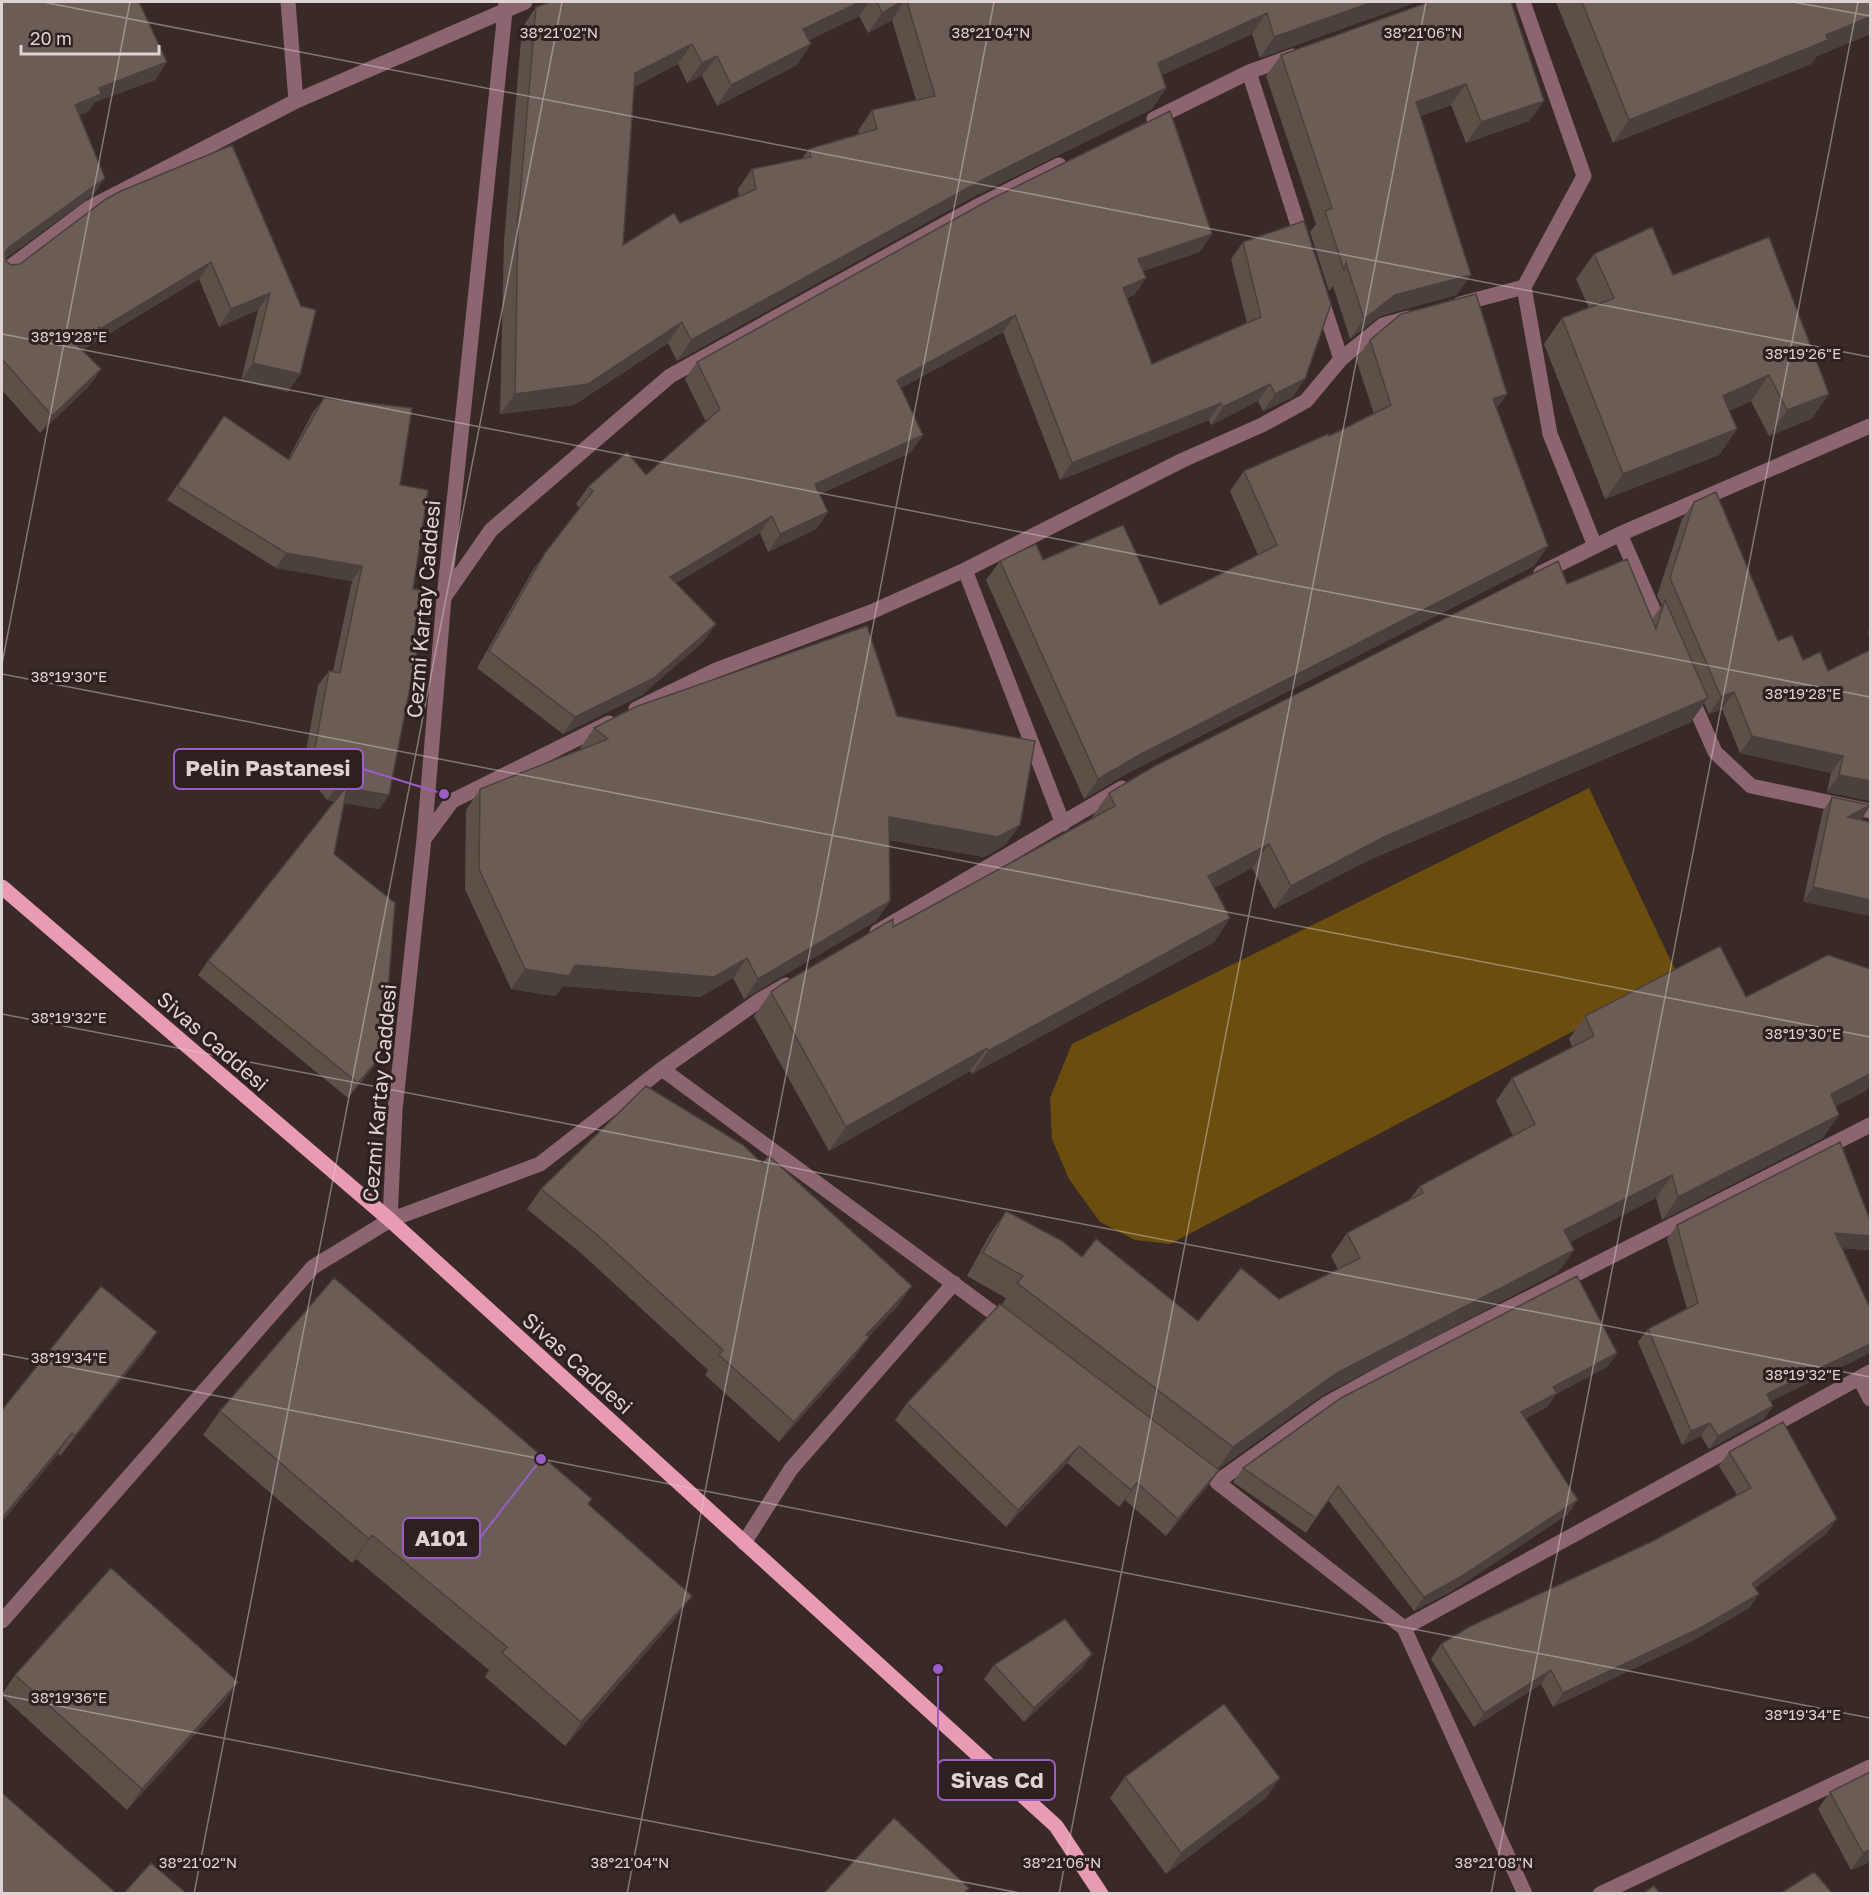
<svg xmlns="http://www.w3.org/2000/svg" width="1872" height="1895" viewBox="0 0 1872 1895" font-family="'Golos Text',sans-serif">
	<rect width="100%" height="100%" fill="#392a28"/>
	<path fill="#6b4d0d" d="M 1589,788 L 1678,976 L 1170,1244 L 1135,1240 L 1100,1222 L 1069,1179 L 1052,1139 L 1050,1098 L 1072,1044 Z"/>
	<g fill="none" stroke-linecap="round" stroke-linejoin="round">
		<path stroke="#8c6571" stroke-width="15" d="M 288,2 L 296,101
			M 1523,2 L 1584,176 L 1524,287
			M 1249,72 L 1303,241
			M 1154,119 L 1249,72 L 1293,56
			M 2,273 L 89,208 L 296,101 L 525,2
			M 1321,298 L 1341,359
			M 1460,304 L 1524,287 L 1550,434 L 1595,546
			M 1620,534 L 1663,632
			M 965,570 L 1063,824
			M 1541,573 L 1620,534 L 1870,426
			M 445,596 L 491,530 L 670,376 L 974,208 L 1059,165
			M 1690,695 L 1715,752 L 1751,786 L 1870,811
			M 636,709 L 716,670 L 871,612 L 965,570 L 1183,460 L 1262,425 L 1306,401 L 1341,359 L 1383,325 L 1408,318
			M 424,839 L 452,801 L 609,723
			M 877,932 L 1122,788
			M 662,1069 L 1007,1323
			M 390,1220 L 395,1110 L 424,839 L 444,598 L 506,2
			M 1860,1379 L 1870,1399
			M 744,1543 L 791,1469 L 954,1283
			M 2,1621 L 313,1267 L 390,1220 L 540,1164 L 662,1069 L 760,1000 L 786,985
			M 1404,1628 L 1870,1372
			M 1525,1894 L 1404,1628 L 1217,1482 L 1326,1404 L 1395,1366 L 1870,1125
			M 1600,1894 L 1870,1767"/>
		<path stroke="#e99bb4" stroke-width="15" d="M 2,887 L 390,1220 L 1056,1826 L 1101,1894"/>
	</g>
	<path fill="#5c5049" fill-rule="evenodd" d="M 2,2 L 167,62 L 155,80 L 95,102 L 89,111 L 79,115 L 105,178 L 93,195 L 6,258 L 6,261 L 11,265 L 20,264 L 232,145 L 300,374 L 288,392 L 241,381 L 258,310 L 219,327 L 199,279 L 82,350 L 101,369 L 89,386 L 40,433 L 2,390 Z
		M 550,2 L 1417,2 L 1260,58 L 1252,34 L 1162,75 L 1166,88 L 1152,109 L 969,199 L 677,361 L 668,343 L 574,405 L 500,414 L 504,241 L 522,28 L 536,7 ZM 859,16 L 868,33 L 892,20 L 916,100 L 872,110 L 858,131 L 859,134 L 809,149 L 802,159 L 752,169 L 738,189 L 739,197 L 680,223 L 623,245 L 634,87 L 678,64 L 687,83 L 702,76 L 717,106 L 797,65 L 809,40 Z
		M 1428,2 L 1544,101 L 1529,121 L 1466,143 L 1451,105 L 1421,116 L 1471,275 L 1456,295 L 1380,316 L 1350,339 L 1333,286 L 1329,291 L 1310,232 L 1316,224 L 1266,76 L 1281,55 Z
		M 1556,2 L 1870,2 L 1870,34 L 1817,56 L 1811,64 L 1613,143 Z
		M 1243,242 L 1293,397 L 1263,411 L 1258,401 L 1211,425 L 1209,420 L 1060,480 L 1003,332 L 901,388 L 923,435 L 910,453 L 820,494 L 828,512 L 816,529 L 768,552 L 760,533 L 676,583 L 704,641 L 642,695 L 563,734 L 477,668 L 533,570 L 545,553 L 580,508 L 576,504 L 588,487 L 646,475 L 706,422 L 685,379 L 697,362 L 1200,252 L 1143,271 L 1146,278 L 1134,295 L 1127,298 L 1152,364 L 1247,323 L 1231,259 Z
		M 1594,254 L 1673,275 L 1829,394 L 1811,419 L 1769,436 L 1751,401 L 1729,411 L 1737,429 L 1719,455 L 1605,499 L 1544,344 L 1562,318 L 1589,308 L 1576,279 Z
		M 1370,340 L 1497,409 L 1534,566 L 1128,773 L 1084,799 L 986,580 L 1000,561 L 1043,560 L 1160,605 L 1258,555 L 1230,491 L 1244,471 L 1329,436 L 1374,414 L 1356,359 Z
		M 324,398 L 400,485 L 413,589 L 414,635 L 389,795 L 379,809 L 344,803 L 334,854 L 372,1069 L 348,1098 L 198,975 L 208,961 L 335,802 L 327,800 L 303,768 L 318,685 L 329,671 L 333,671 L 352,581 L 276,568 L 167,500 L 224,416 L 288,459 L 313,412 Z
		M 1694,502 L 1778,641 L 1803,660 L 1828,671 L 1870,650 L 1870,801 L 1827,792 L 1831,773 L 1740,753 L 1722,709 L 1709,714 L 1704,703 L 1691,722 L 1369,860 L 1274,909 L 1252,868 L 1214,888 L 1230,918 L 1214,942 L 972,1074 L 970,1071 L 829,1151 L 754,1016 L 771,992 L 1093,818 L 1092,817 L 1109,793 L 1567,584 L 1652,619 L 1662,605 L 1657,596 L 1682,519 Z
		M 1870,628 L 1870,637 L 1868,632 Z
		M 897,716 L 1005,845 L 984,857 L 889,840 L 890,901 L 876,921 L 744,999 L 733,978 L 700,997 L 563,986 L 555,996 L 511,989 L 465,889 L 466,810 L 480,789 L 582,749 L 580,748 L 594,728 Z
		M 1832,797 L 1862,819 L 1803,902 L 1823,811 Z
		M 1746,997 L 1867,1090 L 1836,1106 L 1823,1138 L 1662,1220 L 1656,1198 L 1570,1242 L 1574,1250 L 1558,1272 L 1321,1396 L 1218,1469 L 1219,1470 L 1207,1487 L 1166,1536 L 1125,1500 L 1119,1507 L 1067,1463 L 1006,1527 L 895,1420 L 907,1403 L 1002,1305 L 1006,1298 L 967,1276 L 990,1234 L 1006,1211 L 1082,1257 L 1198,1321 L 1279,1299 L 1338,1269 L 1331,1256 L 1347,1233 L 1410,1199 L 1420,1186 L 1513,1136 L 1496,1101 L 1512,1078 L 1572,1047 L 1569,1039 L 1585,1016 Z
		M 541,1189 L 898,1306 L 868,1337 L 854,1358 L 779,1442 L 705,1375 L 708,1370 L 582,1254 L 527,1209 Z
		M 1870,1220 L 1870,1246 L 1868,1250 L 1842,1248 L 1870,1308 L 1870,1353 L 1771,1401 L 1773,1406 L 1764,1419 L 1709,1449 L 1701,1436 L 1682,1445 L 1638,1342 L 1648,1329 L 1687,1309 L 1667,1239 L 1677,1225 Z
		M 101,1286 L 157,1332 L 143,1353 L 60,1456 L 58,1454 Z
		M 1617,1353 L 1607,1367 L 1556,1394 L 1547,1407 L 1525,1419 L 1568,1514 L 1452,1591 L 1414,1611 L 1328,1500 L 1306,1533 L 1233,1482 L 1243,1468 Z
		M 220,1411 L 588,1505 L 675,1619 L 565,1746 L 485,1677 L 489,1670 L 356,1559 L 352,1563 L 203,1435 Z
		M 1729,1452 L 1827,1533 L 1755,1588 L 1759,1594 L 1749,1608 L 1692,1641 L 1553,1707 L 1541,1684 L 1474,1727 L 1431,1659 L 1441,1644 L 1653,1541 L 1737,1495 L 1719,1466 Z
		M 1092,1654 L 1082,1668 L 1024,1722 L 984,1679 L 994,1665 Z
		M 15,1675 L 238,1682 L 223,1703 L 127,1810 L 2,1696 L 2,1694 Z
		M 1125,1777 L 1266,1798 L 1166,1874 L 1110,1798 Z
		M 1830,1792 L 1870,1862 L 1851,1870 L 1818,1809 Z"/>
	<path fill="#4b413c" d="M 860,2 L 869,2 L 859,16 L 789,50 L 803,29 Z
		M 901,2 L 904,2 L 892,20 L 868,33 L 882,13 Z
		M 1373,2 L 1417,2 L 1260,58 L 1274,37 Z
		M 1267,13 L 1252,34 L 1143,84 L 1158,63 Z
		M 1870,17 L 1870,34 L 1817,56 L 1811,64 L 1613,143 L 1629,120 L 1826,35 Z
		M 692,44 L 678,64 L 620,94 L 635,73 Z
		M 811,44 L 797,65 L 717,106 L 731,85 Z
		M 717,56 L 702,76 L 687,83 L 702,63 Z
		M 167,62 L 155,80 L 95,102 L 89,111 L 63,122 L 75,105 L 99,88 Z
		M 1466,84 L 1451,105 L 1402,123 L 1416,102 Z
		M 1166,88 L 1152,109 L 969,199 L 677,361 L 691,340 L 984,179 Z
		M 1544,101 L 1529,121 L 1466,143 L 1481,122 Z
		M 105,178 L 93,195 L 2,261 L 2,258 L 8,248 Z
		M 1212,234 L 1200,252 L 1126,276 L 1138,259 Z
		M 211,262 L 199,279 L 64,361 L 76,344 L 98,327 Z
		M 1471,275 L 1456,295 L 1380,316 L 1350,339 L 1364,319 L 1395,295 Z
		M 1146,278 L 1134,295 L 1110,305 L 1123,288 Z
		M 270,293 L 258,310 L 219,327 L 231,309 Z
		M 1015,315 L 1003,332 L 885,397 L 897,380 Z
		M 682,322 L 668,343 L 574,405 L 500,414 L 515,394 Z
		M 253,363 L 300,374 L 288,392 L 241,381 Z
		M 101,369 L 89,386 L 40,433 L 52,416 Z
		M 1769,375 L 1751,401 L 1705,422 L 1723,396 Z
		M 1305,379 L 1293,397 L 1263,411 L 1275,394 Z
		M 1270,384 L 1258,401 L 1211,425 L 1223,407 Z
		M 1507,394 L 1493,414 L 1493,399 Z
		M 1829,394 L 1811,419 L 1769,436 L 1787,410 Z
		M 1221,403 L 1209,420 L 1060,480 L 1072,463 Z
		M 1737,429 L 1719,455 L 1605,499 L 1623,474 Z
		M 923,435 L 910,453 L 803,501 L 815,484 Z
		M 828,512 L 816,529 L 768,552 L 780,534 Z
		M 772,516 L 760,533 L 657,594 L 670,577 Z
		M 1548,546 L 1534,566 L 1128,773 L 1084,799 L 1098,779 L 1141,754 Z
		M 286,553 L 362,566 L 352,581 L 276,568 Z
		M 716,624 L 704,641 L 642,695 L 563,734 L 575,717 Z
		M 1734,692 L 1722,709 L 1709,714 L 1721,697 Z
		M 1708,698 L 1691,722 L 1369,860 L 1274,909 L 1291,886 L 1386,836 Z
		M 1752,736 L 1843,756 L 1831,773 L 1740,753 Z
		M 1839,775 L 1870,781 L 1870,801 L 1827,792 Z
		M 337,786 L 346,787 L 336,802 L 327,800 Z
		M 347,788 L 389,795 L 379,809 L 337,802 Z
		M 1870,806 L 1862,819 L 1838,831 L 1848,817 Z
		M 889,817 L 1020,825 L 1005,845 L 984,857 L 875,837 Z
		M 1269,844 L 1252,868 L 1191,900 L 1208,876 Z
		M 1813,887 L 1870,900 L 1870,916 L 1803,902 Z
		M 890,901 L 876,921 L 744,999 L 758,979 Z
		M 1230,918 L 1214,942 L 972,1074 L 988,1051 Z
		M 747,958 L 733,978 L 700,997 L 563,986 L 555,996 L 511,989 L 525,969 L 575,965 Z
		M 987,1048 L 970,1071 L 829,1151 L 846,1127 Z
		M 383,1054 L 372,1069 L 348,1098 L 358,1083 Z
		M 1870,1074 L 1870,1085 L 1867,1090 L 1815,1117 L 1831,1094 Z
		M 1839,1115 L 1823,1138 L 1662,1220 L 1678,1197 Z
		M 1672,1175 L 1656,1198 L 1548,1253 L 1564,1230 Z
		M 1835,1233 L 1870,1236 L 1870,1246 L 1868,1250 L 1826,1247 Z
		M 1574,1250 L 1558,1272 L 1321,1396 L 1217,1470 L 1233,1447 L 1337,1373 Z
		M 912,1286 L 898,1306 L 851,1355 L 866,1335 Z
		M 157,1332 L 143,1353 L 60,1456 L 75,1436 Z
		M 869,1337 L 854,1358 L 779,1442 L 794,1422 Z
		M 1870,1344 L 1870,1353 L 1757,1408 L 1767,1394 Z
		M 1617,1353 L 1607,1367 L 1556,1394 L 1547,1407 L 1511,1426 L 1521,1412 L 1553,1387 Z
		M 1773,1406 L 1764,1419 L 1709,1449 L 1718,1436 Z
		M 1710,1423 L 1701,1436 L 1682,1445 L 1691,1431 Z
		M 72,1433 L 58,1454 L 2,1522 L 2,1518 Z
		M 1079,1446 L 1067,1463 L 1006,1527 L 1018,1510 Z
		M 1219,1470 L 1207,1487 L 1166,1536 L 1178,1519 Z
		M 1137,1483 L 1125,1500 L 1119,1507 L 1131,1490 Z
		M 1578,1500 L 1568,1514 L 1452,1591 L 1414,1611 L 1424,1597 Z
		M 1837,1519 L 1827,1533 L 1742,1598 L 1752,1584 Z
		M 372,1535 L 356,1559 L 352,1563 L 369,1539 Z
		M 1759,1594 L 1749,1608 L 1692,1641 L 1553,1707 L 1563,1693 Z
		M 692,1596 L 675,1619 L 565,1746 L 581,1722 Z
		M 1092,1654 L 1082,1668 L 1024,1722 L 1034,1708 Z
		M 1551,1670 L 1541,1684 L 1474,1727 L 1484,1713 Z
		M 238,1682 L 223,1703 L 127,1810 L 142,1789 Z
		M 1280,1778 L 1266,1798 L 1166,1874 L 1181,1853 Z
		M 1870,1850 L 1870,1862 L 1851,1870 L 1863,1853 Z"/>
	<path fill="#6b5d55" stroke="#4b413c" stroke-width="1.5" d="M 2,2 L 139,2 L 167,62 L 99,88 L 101,94 L 75,105 L 105,178 L 8,248 L 5,253 L 6,261 L 11,265 L 20,264 L 106,199 L 121,191 L 232,145 L 301,306 L 316,310 L 300,374 L 253,363 L 270,293 L 231,309 L 211,262 L 102,328 L 98,327 L 101,329 L 76,344 L 101,369 L 52,416 L 2,359 Z
		M 550,2 L 860,2 L 803,29 L 811,44 L 731,85 L 717,56 L 702,63 L 692,44 L 635,73 L 623,245 L 674,213 L 680,223 L 756,189 L 752,169 L 811,157 L 809,149 L 877,129 L 872,110 L 935,96 L 907,2 L 1373,2 L 1274,37 L 1267,13 L 1158,63 L 1166,88 L 984,179 L 691,340 L 682,322 L 588,384 L 515,394 L 518,220 L 536,7 Z
		M 877,2 L 901,2 L 882,13 Z
		M 1429,2 L 1511,2 L 1544,101 L 1481,122 L 1466,84 L 1416,102 L 1471,275 L 1395,295 L 1364,319 L 1346,263 L 1344,270 L 1325,211 L 1332,208 L 1281,55 Z
		M 1582,2 L 1870,2 L 1870,17 L 1826,35 L 1828,40 L 1629,120 Z
		M 1170,111 L 1212,234 L 1138,259 L 1146,278 L 1123,288 L 1152,364 L 1261,317 L 1243,242 L 1304,221 L 1331,304 L 1305,379 L 1275,394 L 1270,384 L 1223,407 L 1221,403 L 1072,463 L 1015,315 L 897,380 L 923,435 L 815,484 L 828,512 L 780,534 L 772,516 L 670,577 L 716,624 L 654,678 L 575,717 L 489,651 L 545,553 L 593,491 L 588,487 L 627,452 L 646,475 L 720,409 L 697,362 L 991,199 Z
		M 1652,227 L 1673,275 L 1769,237 L 1829,394 L 1787,410 L 1769,375 L 1723,396 L 1737,429 L 1623,474 L 1562,318 L 1614,298 L 1594,254 Z
		M 1476,294 L 1507,394 L 1493,399 L 1548,546 L 1141,754 L 1098,779 L 1000,561 L 1036,544 L 1043,560 L 1123,525 L 1160,605 L 1277,545 L 1244,471 L 1328,434 L 1329,436 L 1391,405 L 1370,340 L 1401,314 Z
		M 324,398 L 412,408 L 400,485 L 428,490 L 413,589 L 422,590 L 414,635 L 420,636 L 389,795 L 347,788 L 334,854 L 395,903 L 383,1054 L 358,1083 L 208,961 L 346,787 L 337,786 L 314,753 L 329,671 L 340,673 L 362,566 L 286,553 L 177,486 L 224,416 L 289,460 Z
		M 1716,492 L 1778,641 L 1792,635 L 1803,660 L 1820,652 L 1828,671 L 1870,650 L 1870,781 L 1839,775 L 1843,756 L 1752,736 L 1734,692 L 1721,697 L 1670,578 L 1694,502 Z
		M 1627,559 L 1656,629 L 1665,600 L 1708,698 L 1386,836 L 1291,886 L 1269,844 L 1208,876 L 1230,918 L 988,1051 L 987,1048 L 846,1127 L 771,992 L 782,984 L 893,919 L 893,927 L 1115,806 L 1109,793 L 1153,767 L 1558,561 L 1567,584 Z
		M 867,626 L 897,716 L 1035,741 L 1020,825 L 998,837 L 889,817 L 890,901 L 758,979 L 747,958 L 714,977 L 575,965 L 569,976 L 525,969 L 479,869 L 480,789 L 608,739 L 594,728 L 635,707 Z
		M 1832,797 L 1870,805 L 1848,817 L 1870,822 L 1870,900 L 1813,887 Z
		M 1720,946 L 1746,997 L 1828,955 L 1870,969 L 1870,1074 L 1831,1094 L 1839,1115 L 1678,1197 L 1672,1175 L 1564,1230 L 1574,1250 L 1337,1373 L 1233,1447 L 1017,1283 L 1023,1276 L 983,1253 L 1006,1211 L 1062,1241 L 1082,1257 L 1096,1239 L 1198,1321 L 1241,1268 L 1279,1299 L 1360,1258 L 1347,1233 L 1423,1193 L 1420,1186 L 1535,1124 L 1512,1078 L 1594,1036 L 1585,1016 Z
		M 646,1086 L 743,1145 L 762,1163 L 769,1156 L 912,1286 L 866,1335 L 869,1337 L 794,1422 L 719,1355 L 723,1350 L 596,1234 L 541,1189 Z
		M 1840,1142 L 1870,1220 L 1870,1236 L 1835,1233 L 1870,1308 L 1870,1344 L 1767,1394 L 1773,1406 L 1718,1436 L 1710,1423 L 1691,1431 L 1648,1329 L 1698,1303 L 1677,1225 Z
		M 1577,1276 L 1617,1353 L 1553,1387 L 1557,1393 L 1521,1412 L 1578,1500 L 1462,1576 L 1424,1597 L 1338,1486 L 1316,1518 L 1243,1468 L 1341,1398 Z
		M 334,1278 L 592,1499 L 588,1504 L 692,1596 L 581,1722 L 502,1653 L 507,1647 L 372,1535 L 369,1539 L 220,1411 Z
		M 101,1286 L 157,1332 L 75,1436 L 72,1433 L 2,1518 L 2,1410 Z
		M 1000,1304 L 1219,1470 L 1178,1519 L 1137,1483 L 1131,1490 L 1079,1446 L 1018,1510 L 907,1403 Z
		M 1783,1422 L 1837,1519 L 1752,1584 L 1759,1594 L 1702,1627 L 1563,1693 L 1551,1670 L 1484,1713 L 1441,1644 L 1469,1627 L 1653,1541 L 1751,1488 L 1729,1452 Z
		M 111,1568 L 238,1682 L 142,1789 L 15,1675 Z
		M 1065,1619 L 1092,1654 L 1034,1708 L 994,1665 Z
		M 1224,1704 L 1280,1778 L 1181,1853 L 1125,1777 Z
		M 1870,1772 L 1870,1850 L 1863,1853 L 1830,1792 Z
		M 2,1793 L 116,1893 L 2,1893 Z
		M 894,1818 L 969,1888 L 964,1893 L 824,1893 Z
		M 151,1863 L 186,1893 L 124,1893 Z
		M 1814,1872 L 1832,1893 L 1781,1893 Z
		M 1654,1886 L 1660,1893 L 1644,1893 Z"/>
	<path fill="none" stroke="#ddd3d2" stroke-width="1.5" stroke-opacity="0.45" d="M 43,2 L 1870,357M 1793,2 L 1870,16M 2,334 L 1870,697M 2,664 L 130,2M 2,674 L 1870,1037M 2,1014 L 1870,1377M 2,1354 L 1870,1718M 2,1695 L 1025,1894M 194,1894 L 562,2M 627,1894 L 994,2M 1059,1894 L 1426,2M 1491,1894 L 1858,2"/>
	<g text-anchor="middle" dominant-baseline="central" stroke-width="6" stroke-linejoin="round" paint-order="stroke">
		<g font-size="21" fill="#ddd3d2" stroke="#2e201e">
			<text transform="translate(423 609) rotate(-85)">Cezmi Kartay Caddesi</text>
			<text transform="translate(213 1041) rotate(41)">Sivas Caddesi</text>
			<text transform="translate(379 1093) rotate(-85)">Cezmi Kartay Caddesi</text>
			<text transform="translate(578 1363) rotate(42)">Sivas Caddesi</text>
		</g>
	</g>
	<g font-size="15" text-anchor="middle" fill="#ddd3d2" stroke="#2e201e" stroke-width="6" stroke-linejoin="round" paint-order="stroke">
		<text x="559" y="38">38°21'02"N</text>
		<text x="991" y="38">38°21'04"N</text>
		<text x="1423" y="38">38°21'06"N</text>
		<text x="69" y="342">38°19'28"E</text>
		<text x="1803" y="359">38°19'26"E</text>
		<text x="69" y="682">38°19'30"E</text>
		<text x="1803" y="699">38°19'28"E</text>
		<text x="69" y="1023">38°19'32"E</text>
		<text x="1803" y="1039">38°19'30"E</text>
		<text x="69" y="1363">38°19'34"E</text>
		<text x="1803" y="1380">38°19'32"E</text>
		<text x="69" y="1703">38°19'36"E</text>
		<text x="1803" y="1720">38°19'34"E</text>
		<text x="198" y="1868">38°21'02"N</text>
		<text x="630" y="1868">38°21'04"N</text>
		<text x="1062" y="1868">38°21'06"N</text>
		<text x="1494" y="1868">38°21'08"N</text>
	</g>
	<path fill="none" stroke="#985ec5" stroke-width="2" d="M444 794L363 769M541 1459L480 1538M938 1669L938 1780"/>
	<g fill="#985ec5" stroke="#2e201e" stroke-width="2">
		<circle cx="444" cy="794" r="6"/>
		<circle cx="541" cy="1459" r="6"/>
		<circle cx="938" cy="1669" r="6"/>
	</g>
	<g fill="#2e201e" stroke="#985ec5" stroke-width="2">
		<rect x="174" y="749" width="189" height="40" rx="6"/>
		<rect x="403" y="1518" width="77" height="40" rx="6"/>
		<rect x="938" y="1760" width="117" height="40" rx="6"/>
	</g>
	<g font-size="22" text-anchor="middle" font-weight="bold" fill="#ddd3d2">
		<text x="268" y="776">Pelin Pastanesi</text>
		<text x="441" y="1546">A101</text>
		<text x="997" y="1788">Sivas Cd</text>
	</g>
	<rect width="1872" height="1895" fill="none" stroke="#ddd3d2" stroke-width="6"/>
	<path d="M21 45v9h138v-9" fill="none" stroke="#ddd3d2" stroke-width="3"/>
	<text x="30" y="45" font-size="18" fill="#ddd3d2" stroke="#2e201e" stroke-width="4.5" paint-order="stroke">20 m</text>
</svg>
